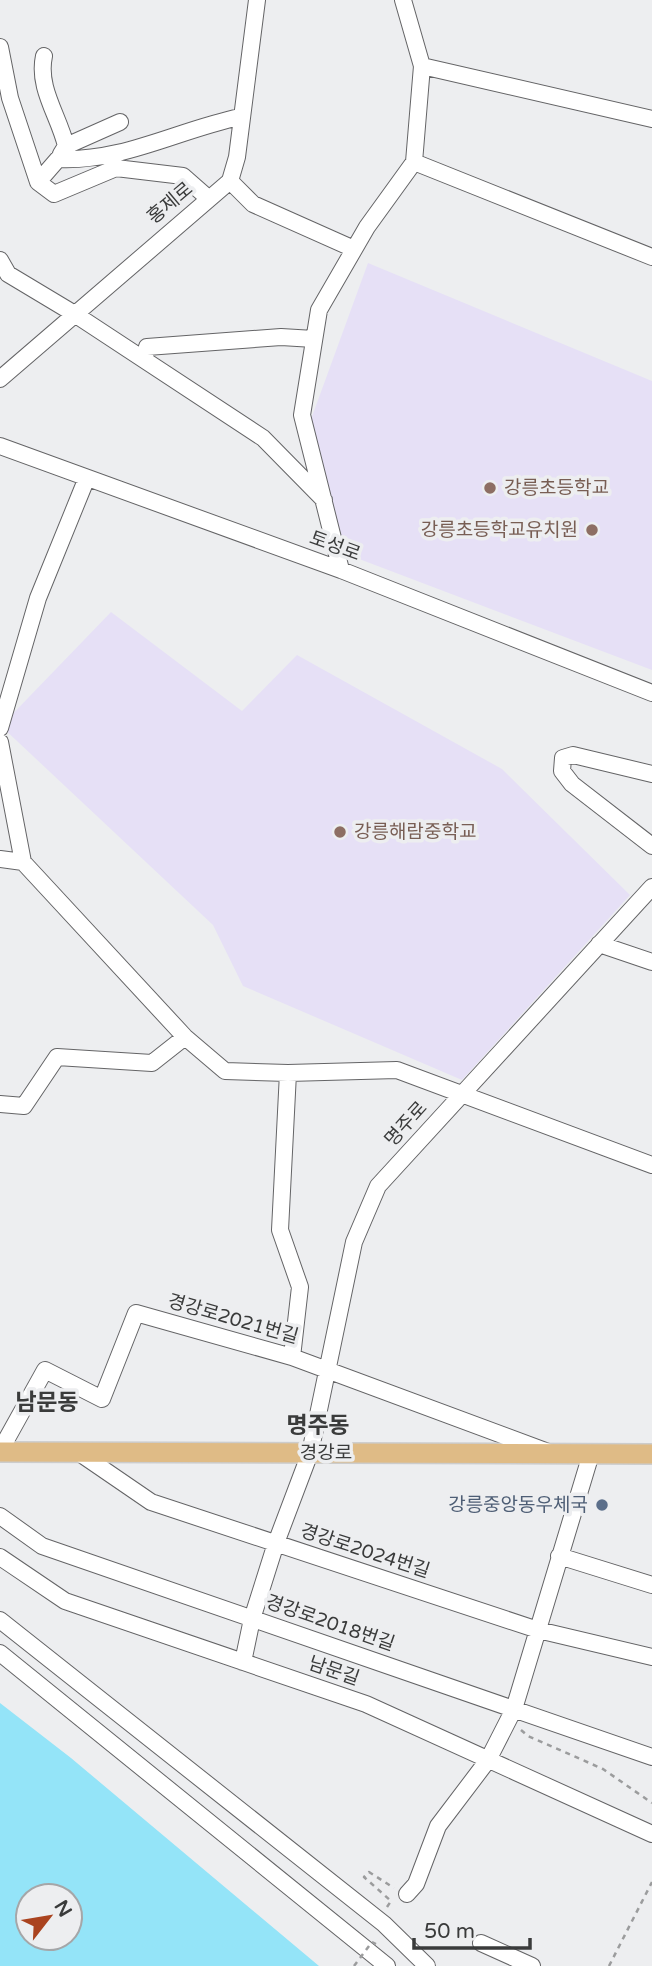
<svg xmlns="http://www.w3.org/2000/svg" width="652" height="1966" viewBox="0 0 652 1966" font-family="'Varela Round','Noto Sans KR',sans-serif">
	<rect width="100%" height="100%" fill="#edeef0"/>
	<path fill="#e6e0f6" d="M 368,263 L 652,381 L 652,670 L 346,554 L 310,422 Z
		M 111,612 L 242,711 L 297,655 L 502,769 L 630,895 L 462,1080 L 243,986 L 213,925 L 1,726 Z"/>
	<path fill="#94e4f8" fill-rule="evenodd" d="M 0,1703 L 71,1758 L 319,1966 L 0,1966 ZM 28,1896 L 70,1896 L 70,1938 L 28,1938 Z"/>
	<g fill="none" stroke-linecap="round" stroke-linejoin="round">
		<defs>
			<path id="minor" d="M 0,47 L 10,98 L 38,182 L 54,194 L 116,168 L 183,176 L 208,198
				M 44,56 C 37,88 59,116 66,146
				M 422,66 L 652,119
				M 61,154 L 66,146 L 120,122
				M 414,162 L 652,257
				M 230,181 L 253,204 L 354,249
				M 38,182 L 58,159 C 123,162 178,130 240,117
				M 0,260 L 8,274 L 73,313 L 263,438 L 324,500
				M 144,359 L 147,347 L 281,337 L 314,339
				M 0,379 L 230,181 L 237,157 L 257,0
				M 0,446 L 341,570 L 652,693
				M 341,570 L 302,415 L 319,310 L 367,227 L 414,162 L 422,66 L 403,0
				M 0,728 L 38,598 L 86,480
				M 0,742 L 23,862
				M 652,774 L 573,755 L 563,758 L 562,771 L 572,784 L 652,846
				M 0,859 L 23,862 L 185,1037 L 225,1071 L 288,1073 L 397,1070 L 652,1165
				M 599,944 L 652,962
				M 288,1073 L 280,1230 L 300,1287 L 292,1357
				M 0,1104 L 24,1106 L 57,1057 L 152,1063 L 185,1037
				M 0,1451 L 45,1370 L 102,1399 L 136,1313 L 292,1357 L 548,1452
				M 78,1452 L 151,1502 L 538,1630 L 652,1657
				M 0,1516 L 42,1546 L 652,1757
				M 559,1556 L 652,1585
				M 0,1557 L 65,1601 L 366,1704 L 652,1834
				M 0,1620 L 384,1924 L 427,1966
				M 0,1653 L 387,1966
				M 243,1662 L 252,1619 L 276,1543 L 310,1453 L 354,1242 L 378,1186 L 652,887
				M 407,1894 L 416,1884 L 438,1826 L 488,1760 L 514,1709 L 591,1454
				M 481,1943 L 532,1966"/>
			<path id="major" d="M 0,1452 L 652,1454"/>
		</defs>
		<use href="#minor" stroke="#646466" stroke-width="18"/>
		<use href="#major" stroke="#ccc" stroke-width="22"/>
		<path stroke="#9b9c9d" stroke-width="2.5" stroke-dasharray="5 5" stroke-linecap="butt" d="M 521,1730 L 528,1736 L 603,1769 L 652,1803
			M 387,1907 L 391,1901 L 364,1877 L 369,1872 L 394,1888
			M 609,1966 L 652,1882"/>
		<use href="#minor" stroke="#fff" stroke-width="16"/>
		<use href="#major" stroke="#dfbb86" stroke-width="19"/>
		<path stroke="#9b9c9d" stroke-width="2.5" stroke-dasharray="5 5" stroke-linecap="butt" d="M 354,1966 L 372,1942 L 376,1944"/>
	</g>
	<g fill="#8d6e63" stroke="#edeef0" stroke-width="2.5">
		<circle cx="490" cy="488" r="7"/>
		<circle cx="592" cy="530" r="7"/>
		<circle cx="340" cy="832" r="7"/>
	</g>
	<circle fill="#5c6f8a" stroke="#edeef0" stroke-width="2.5" cx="602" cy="1505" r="7"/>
	<g text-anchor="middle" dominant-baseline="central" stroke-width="7" stroke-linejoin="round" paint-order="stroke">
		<g font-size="19" fill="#3a3b3b" stroke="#edeef0">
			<text transform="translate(170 203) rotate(-40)">홍제로</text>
			<text transform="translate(335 546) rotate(20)">토성로</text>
			<text transform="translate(406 1124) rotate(-48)">명주로</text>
			<text transform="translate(233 1319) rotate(16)">경강로2021번길</text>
			<text x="326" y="1453">경강로</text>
			<text transform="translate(365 1551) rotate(18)">경강로2024번길</text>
			<text transform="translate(330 1623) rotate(19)">경강로2018번길</text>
			<text transform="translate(334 1671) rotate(19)">남문길</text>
		</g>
		<g font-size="19" fill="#785e54" stroke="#edeef0" text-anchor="start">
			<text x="504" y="488">강릉초등학교</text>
			<text x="578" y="530" text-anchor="end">강릉초등학교유치원</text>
			<text x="354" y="832">강릉해람중학교</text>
		</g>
		<g font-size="19" fill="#4e5e75" stroke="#edeef0" text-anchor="end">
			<text x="588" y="1505">강릉중앙동우체국</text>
		</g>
		<g font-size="23" font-weight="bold" fill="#3a3b3b" stroke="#edeef0">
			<text x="47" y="1403">남문동</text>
			<text x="318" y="1426">명주동</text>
		</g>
	</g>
	<g transform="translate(49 1917) rotate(59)"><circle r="33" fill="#edeef0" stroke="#a5a6a8" stroke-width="2"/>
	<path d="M0-5L12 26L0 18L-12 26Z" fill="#aa431f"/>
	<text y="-10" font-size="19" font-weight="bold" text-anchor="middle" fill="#3a3b3b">N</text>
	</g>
	<path d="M414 1938v10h116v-10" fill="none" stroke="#3a3b3b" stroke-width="3.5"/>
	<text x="424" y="1938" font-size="21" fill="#3a3b3b" stroke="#edeef0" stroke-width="5" paint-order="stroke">50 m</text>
</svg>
